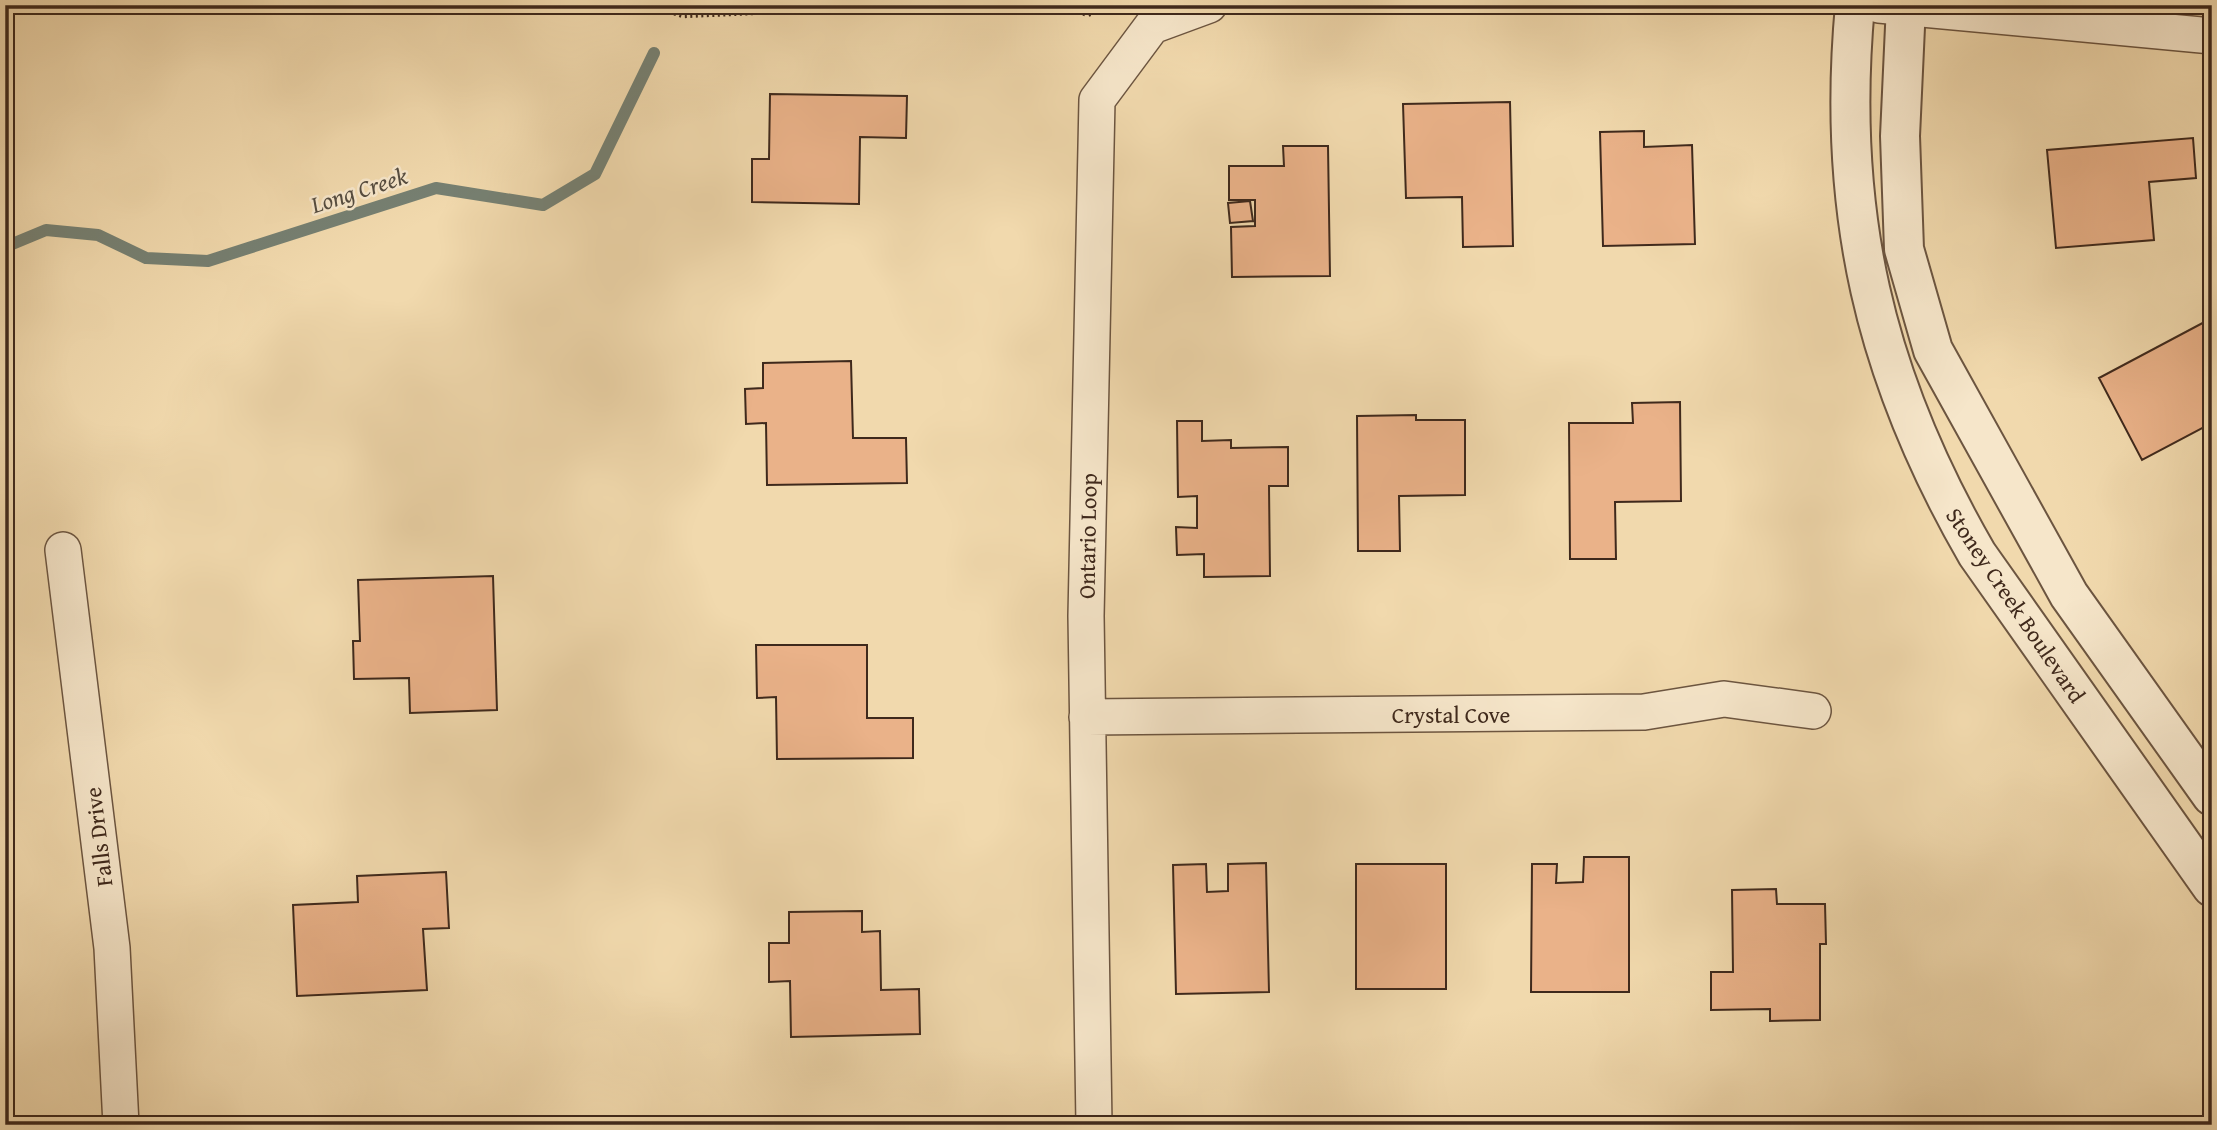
<svg xmlns="http://www.w3.org/2000/svg" width="2217" height="1130" viewBox="0 0 2217 1130" font-family="'Gentium Book Plus',serif">
	<rect width="100%" height="100%" fill="#f1d9ad"/>
	<filter id="stains"><feTurbulence type="fractalNoise" baseFrequency=".00286" numOctaves="4"/><feColorMatrix values="0 0 0 0 .2 0 0 0 0 .09 0 0 0 0 .02 0 0 0 .5 -.17"/></filter>
	<radialGradient id="worn" r=".72"><stop offset=".6" stop-color="#630" stop-opacity="0"/><stop offset="1" stop-color="#630" stop-opacity=".3"/></radialGradient>
	<g fill="none" stroke-linecap="round" stroke-linejoin="round">
		<path stroke="#768072" stroke-width="12" d="M 5,247 L 46,230 L 98,235 L 146,258 L 208,261 L 436,188 L 543,205 L 595,174 L 654,53"/>
	</g>
	<path fill="#eab289" stroke="#3f291c" stroke-width="2" d="M 770,94 L 907,96 L 906,138 L 860,137 L 859,204 L 752,202 L 752,159 L 769,159 Z
		M 1510,102 L 1513,246 L 1463,247 L 1462,197 L 1406,198 L 1403,104 Z
		M 1644,131 L 1644,147 L 1692,145 L 1695,244 L 1603,246 L 1600,132 Z
		M 2193,138 L 2196,178 L 2149,182 L 2154,240 L 2056,248 L 2047,150 Z
		M 1283,146 L 1328,146 L 1330,276 L 1232,277 L 1231,227 L 1255,226 L 1255,200 L 1229,200 L 1229,166 L 1284,166 Z
		M 1250,201 L 1253,221 L 1230,223 L 1228,203 Z
		M 2212,318 L 2212,423 L 2142,460 L 2099,378 Z
		M 851,361 L 853,438 L 906,438 L 907,483 L 767,485 L 766,423 L 746,424 L 745,389 L 763,388 L 763,363 Z
		M 1680,402 L 1681,501 L 1615,502 L 1616,559 L 1570,559 L 1569,423 L 1633,423 L 1632,403 Z
		M 1416,415 L 1416,420 L 1465,420 L 1465,495 L 1399,496 L 1400,551 L 1358,551 L 1357,416 Z
		M 1177,421 L 1202,421 L 1202,441 L 1231,440 L 1231,448 L 1288,447 L 1288,486 L 1269,486 L 1270,576 L 1204,577 L 1204,554 L 1177,555 L 1176,527 L 1197,528 L 1197,496 L 1178,497 Z
		M 493,576 L 497,710 L 410,713 L 409,678 L 354,679 L 353,641 L 360,641 L 358,580 Z
		M 756,645 L 867,645 L 867,718 L 913,718 L 913,758 L 777,759 L 776,697 L 757,698 Z
		M 1584,857 L 1629,857 L 1629,992 L 1531,992 L 1532,864 L 1557,864 L 1556,883 L 1583,882 Z
		M 1266,863 L 1269,992 L 1176,994 L 1173,865 L 1206,864 L 1207,892 L 1228,891 L 1228,864 Z
		M 1356,864 L 1446,864 L 1446,989 L 1356,989 Z
		M 446,872 L 449,928 L 423,929 L 427,990 L 297,996 L 293,905 L 358,902 L 357,876 Z
		M 1776,889 L 1777,904 L 1825,904 L 1826,944 L 1820,944 L 1820,1020 L 1770,1021 L 1770,1009 L 1711,1010 L 1711,972 L 1733,972 L 1732,890 Z
		M 862,911 L 862,932 L 880,931 L 881,990 L 919,989 L 920,1034 L 791,1037 L 790,981 L 769,982 L 769,943 L 789,943 L 789,912 Z"/>
	<g fill="none" stroke-linecap="round" stroke-linejoin="round">
		<defs>
			<path id="minor" d="M 1879,5 L 2212,36
				M 63,550 L 112,948 L 121,1125
				M 1087,717 L 1644,712 L 1724,699 L 1813,711
				M 1094,1125 L 1086,616 L 1097,100 L 1152,26 L 1209,5"/>
			<path id="tertiary" d="M 1855,5 C 1836,210 1874,376 1977,554 L 2212,887
				M 1906,5 L 1900,136 L 1904,249 L 1933,350 L 2069,595 L 2212,796"/>
		</defs>
		<use href="#minor" stroke="#6c5540" stroke-width="38"/>
		<use href="#tertiary" stroke="#6c5540" stroke-width="42"/>
		<path stroke="#3f291c" stroke-width="4.5" stroke-dasharray="2 3.5" stroke-linecap="butt" d="M 648,5 L 683,16 L 934,5
			M 1057,5 L 1088,15 L 1109,5"/>
		<use href="#minor" stroke="#f6e6ca" stroke-width="35"/>
		<use href="#tertiary" stroke="#f6e6ca" stroke-width="38"/>
	</g>
	<g text-anchor="middle" dominant-baseline="central" stroke-width="5" stroke-linejoin="round" paint-order="stroke">
		<g font-size="23" fill="#3f291c" stroke="#f6e6ca">
			<text transform="translate(1087 536) rotate(-89)">Ontario Loop</text>
			<text transform="translate(2016 605) rotate(56)">Stoney Creek Boulevard</text>
			<text x="1451" y="714">Crystal Cove</text>
			<text transform="translate(98 837) rotate(-97)">Falls Drive</text>
		</g>
		<g font-size="24" font-style="italic" fill="#564d40" stroke="#f6e6ca">
			<text transform="translate(359 190) rotate(-18)">Long Creek</text>
		</g>
	</g>
	<rect width="2217" height="1130" fill="none" stroke="#f1d9ad" stroke-width="28"/>
	<rect x="7" y="7" width="2203" height="1116" fill="none" stroke="#3f291c" stroke-width="3.5"/>
	<rect x="14" y="14" width="2189" height="1102" fill="none" stroke="#3f291c" stroke-width="2"/>
	<rect width="100%" height="100%" filter="url(#stains)"/>
	<rect width="100%" height="100%" fill="url(#worn)"/>
</svg>
